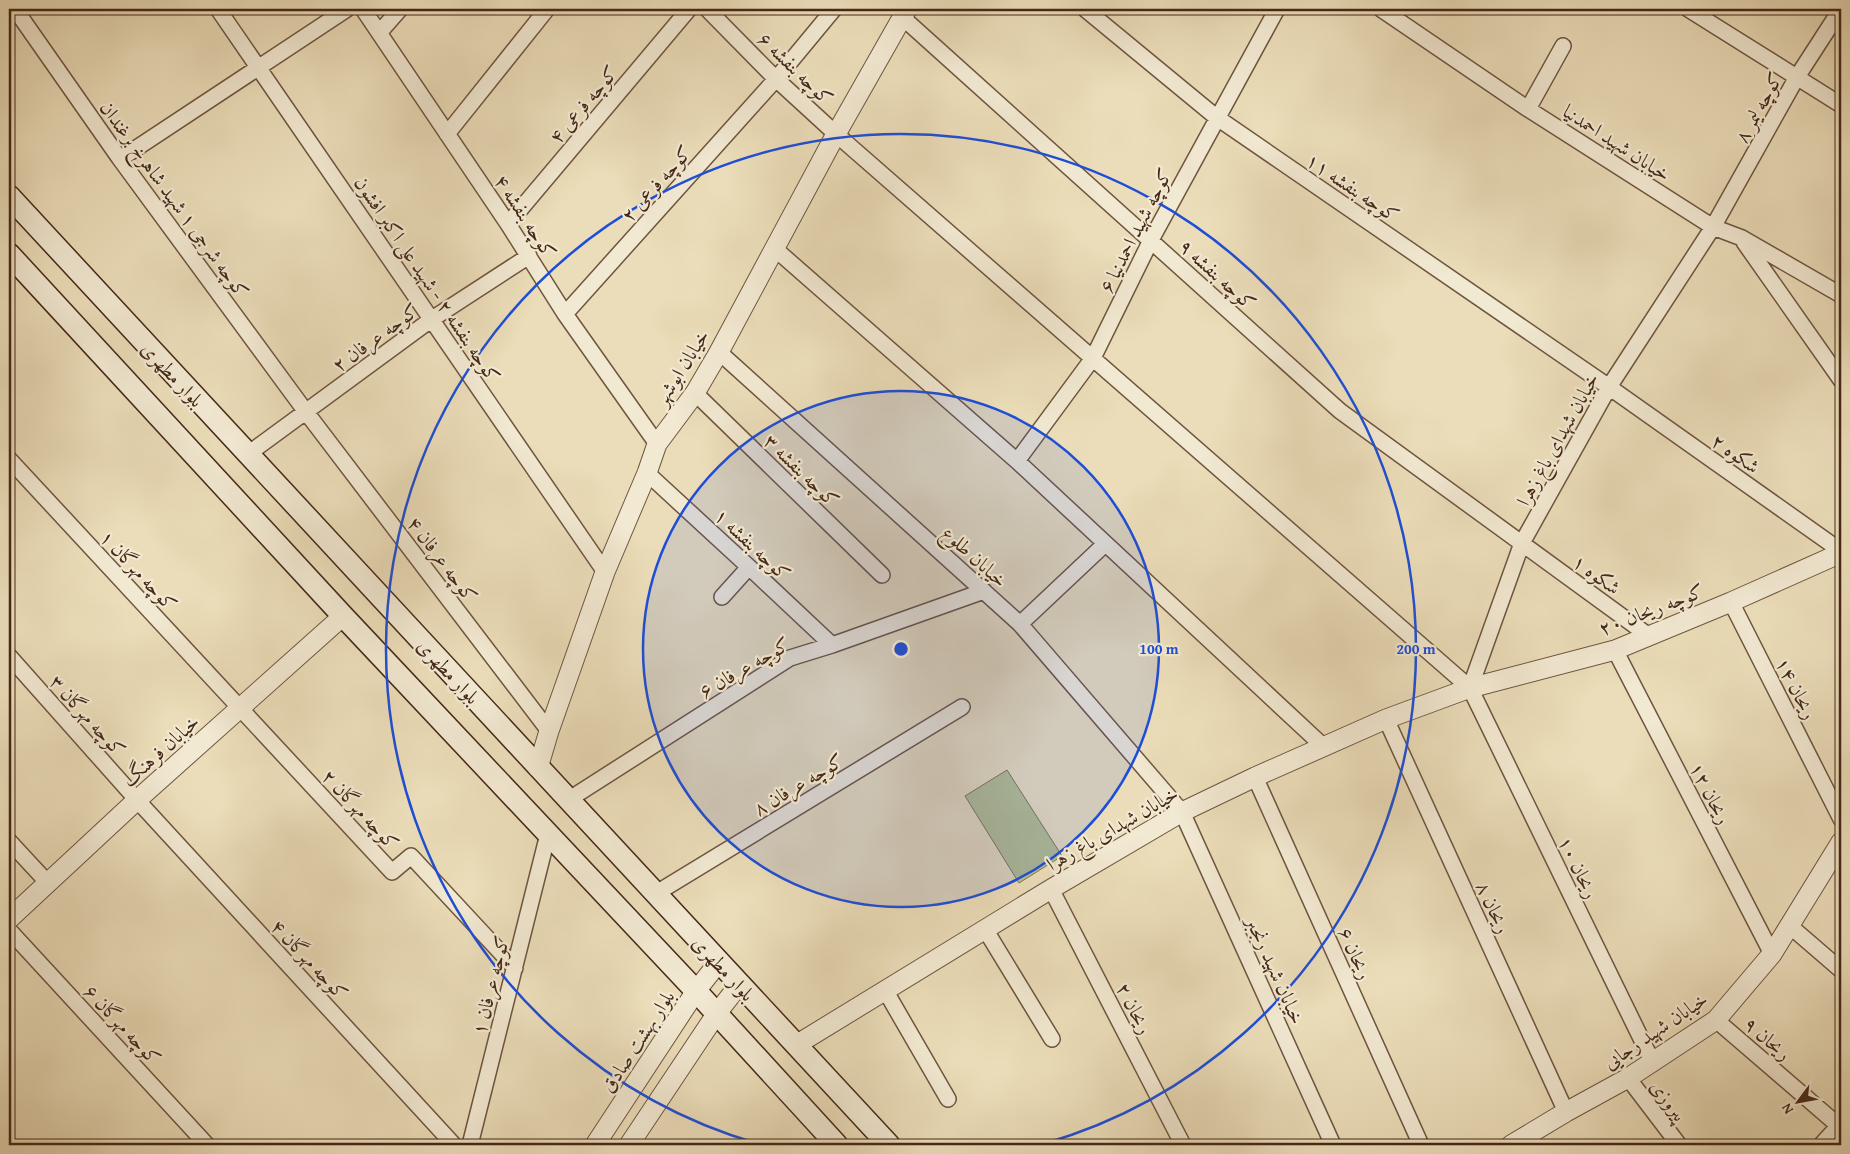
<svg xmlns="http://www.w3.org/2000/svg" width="1850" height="1154" viewBox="0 0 1850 1154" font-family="'Gentium Book Plus',Amiri,serif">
	<rect width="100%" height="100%" fill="#ebddb9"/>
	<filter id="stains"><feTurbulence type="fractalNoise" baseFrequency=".004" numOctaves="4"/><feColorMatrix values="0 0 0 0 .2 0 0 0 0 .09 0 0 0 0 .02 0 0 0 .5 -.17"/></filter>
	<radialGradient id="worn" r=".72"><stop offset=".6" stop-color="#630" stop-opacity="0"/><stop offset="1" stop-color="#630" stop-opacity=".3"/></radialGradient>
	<path fill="#b8c08f" stroke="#7e7454" d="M 1007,770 L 1062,856 L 1019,883 L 965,796 Z"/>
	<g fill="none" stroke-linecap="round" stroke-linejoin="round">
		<defs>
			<path id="minor" d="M 15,9 L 120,159 L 306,412 L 549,731
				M 218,9 L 605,572
				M 363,9 L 508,224 L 565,314 L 657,444
				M 707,9 L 776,79 L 836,134 L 1470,688 L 1653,1063
				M 1085,9 L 1216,117 L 1609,387 L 1841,551
				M 1381,9 L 1528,109 L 1713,227 L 1742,238 L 1841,295
				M 1688,9 L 1841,105
				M 902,17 L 1340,411 L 1649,636
				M 379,33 L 400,9
				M 1528,109 L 1563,46
				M 447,134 L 547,9
				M 120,159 L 347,9
				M 508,224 L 689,9
				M 1744,242 L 1841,380
				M 774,248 L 1017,461 L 1323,746
				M 565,314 L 776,79 L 834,9
				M 719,352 L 1020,624 L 1182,812 L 1333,1145
				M 695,393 L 882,575
				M 248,454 L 432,319 L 529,256
				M 9,459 L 392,872 L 411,856 L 515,968
				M 1017,461 L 1093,358 L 1151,240 L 1277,9
				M 647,473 L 749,567 L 832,645
				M 722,597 L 749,567
				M 1731,602 L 1841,819
				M 1020,624 L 1105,544
				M 1615,650 L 1772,954
				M 9,656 L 137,800 L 454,1145
				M 1470,688 L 1522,543 L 1609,387 L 1713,227 L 1797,77 L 1841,9
				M 1386,719 L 1566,1112
				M 1255,777 L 1421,1145
				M 568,800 L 790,658 L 832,645 L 984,591
				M 9,841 L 47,882
				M 1051,889 L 1183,1145
				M 655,894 L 962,707
				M 1790,926 L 1841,970
				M 985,929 L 1052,1039
				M 9,930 L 207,1145
				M 885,990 L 948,1099
				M 1716,1020 L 1839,1126
				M 1628,1078 L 1679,1145
				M 470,1145 L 548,834
				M 1821,1145 L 1841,1123"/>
			<path id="tertiary" d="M 538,768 L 549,731 L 605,572 L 647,473 L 657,444 L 695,393 L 719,352 L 836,134 L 907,9
				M 9,919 L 137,800 L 343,616
				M 796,1045 L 1051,889 L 1182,812 L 1255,777 L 1386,719 L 1470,688 L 1615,650 L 1731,602 L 1841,553
				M 595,1145 L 696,991 L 718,963
				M 629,1145 L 717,1013 L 739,985
				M 1511,1145 L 1566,1112 L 1628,1078 L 1716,1020 L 1772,954 L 1841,842"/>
			<path id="secondary" d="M 9,196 L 889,1145
				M 9,254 L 343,616 L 696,991 L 837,1145"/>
		</defs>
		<use href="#minor" stroke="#6e5540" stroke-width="18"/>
		<use href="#tertiary" stroke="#6e5540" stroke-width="21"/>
		<use href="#secondary" stroke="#452818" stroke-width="24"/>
		<use href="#minor" stroke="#f2e9d2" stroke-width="15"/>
		<use href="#tertiary" stroke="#f2e9d2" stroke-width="19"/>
		<use href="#secondary" stroke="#f2e9d2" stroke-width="21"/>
	</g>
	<circle cx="901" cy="649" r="258" fill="#1d4ed8" fill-opacity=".12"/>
	<g fill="none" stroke="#1d4ed8" stroke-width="2.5">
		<circle cx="901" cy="649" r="258"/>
		<path d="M759 1144A515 515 0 1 1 1043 1144"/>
	</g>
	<g text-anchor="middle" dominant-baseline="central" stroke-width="4.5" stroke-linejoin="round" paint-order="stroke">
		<g font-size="20" fill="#452818" stroke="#f2e9d2">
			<text transform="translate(796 68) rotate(44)">کوچه بنفشه ۶</text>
			<text transform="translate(583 104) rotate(-50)">کوچه فرعی ۴</text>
			<text transform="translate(1758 107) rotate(-61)">کوچه لیمر ۸</text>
			<text transform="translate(1617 142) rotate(33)">خیابان شهید احمدنیا</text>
			<text transform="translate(656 183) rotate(-48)">کوچه فرعی ۲</text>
			<text transform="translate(1353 187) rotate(34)">کوچه بنفشه ۱۱</text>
			<text transform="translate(175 199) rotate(54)">کوچه شرجی ۱ شهید شاهرخ برغندان</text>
			<text transform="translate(526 216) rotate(57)">کوچه بنفشه ۴</text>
			<text transform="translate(1135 230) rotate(-63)">کوچه شهید احمدنیا ۶</text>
			<text transform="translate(1218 274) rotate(42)">کوچه بنفشه ۹</text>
			<text transform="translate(428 279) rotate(56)">کوچه بنفشه ۲ - شهید علی اکبر افشون</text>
			<text transform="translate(375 337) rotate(-36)">کوچه عرفان ۲</text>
			<text transform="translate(681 367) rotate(-58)">خیابان ابوشهر</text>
			<text transform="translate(173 374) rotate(47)">بلوار مطهری</text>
			<text transform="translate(1557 439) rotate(-61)">خیابان شهدای باغ زهرا</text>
			<text transform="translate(1736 453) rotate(35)">شکوه ۲</text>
			<text transform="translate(802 470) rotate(44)">کوچه بنفشه ۳</text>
			<text transform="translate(753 544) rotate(43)">کوچه بنفشه ۱</text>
			<text transform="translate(975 556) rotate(42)">خیابان طلوع</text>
			<text transform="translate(443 559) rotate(53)">کوچه عرفان ۴</text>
			<text transform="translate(139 570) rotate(47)">کوچه مهرگان ۱</text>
			<text transform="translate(1597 574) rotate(36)">شکوه ۱</text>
			<text transform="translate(1651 609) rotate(-21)">کوچه ریحان ۲۰</text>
			<text transform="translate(744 667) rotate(-30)">کوچه عرفان ۶</text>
			<text transform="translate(449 671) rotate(47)">بلوار مطهری</text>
			<text transform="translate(1797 688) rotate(63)">ریحان ۱۴</text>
			<text transform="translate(88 715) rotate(48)">کوچه مهرگان ۳</text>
			<text transform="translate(160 750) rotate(-42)">خیابان فرهنگ</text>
			<text transform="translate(798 784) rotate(-31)">کوچه عرفان ۸</text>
			<text transform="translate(1711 793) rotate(63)">ریحان ۱۲</text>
			<text transform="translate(361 809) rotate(47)">کوچه مهرگان ۲</text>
			<text transform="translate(1112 828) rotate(-30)">خیابان شهدای باغ‌ زهرا</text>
			<text transform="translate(1579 867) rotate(64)">ریحان ۱۰</text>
			<text transform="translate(1494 907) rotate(65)">ریحان ۸</text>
			<text transform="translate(1356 953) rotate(66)">ریحان ۶</text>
			<text transform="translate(310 959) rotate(47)">کوچه مهرگان ۴</text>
			<text transform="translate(724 968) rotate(47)">بلوار مطهری</text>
			<text transform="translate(1276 970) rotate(66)">خیابان شهید رنجبر</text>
			<text transform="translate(490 985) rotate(-76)">کوچه عرفان ۱</text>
			<text transform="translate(1135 1008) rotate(63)">ریحان ۲</text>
			<text transform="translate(123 1024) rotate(47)">کوچه مهرگان ۶</text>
			<text transform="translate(1655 1030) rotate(-34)">خیابان شهید رجایی</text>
			<text transform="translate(1768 1038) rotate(41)">ریحان ۹</text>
			<text transform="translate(637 1041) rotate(-57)">بلوار بهشت صادق</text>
			<text transform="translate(1669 1100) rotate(53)">پیروزی</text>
		</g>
	</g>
	<circle cx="901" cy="649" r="8" fill="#1d4ed8" stroke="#f2e9d2" stroke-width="2.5"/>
	<g font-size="15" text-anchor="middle" font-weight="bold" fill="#1d4ed8" stroke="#f2e9d2" stroke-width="4.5" stroke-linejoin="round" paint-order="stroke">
		<text x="1159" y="654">100 m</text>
		<text x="1416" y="654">200 m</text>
	</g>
	<rect width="1850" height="1154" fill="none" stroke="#ebddb9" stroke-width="30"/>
	<rect x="10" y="10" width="1830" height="1134" fill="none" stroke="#452818" stroke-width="2.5"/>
	<rect x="15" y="15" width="1820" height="1124" fill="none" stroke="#452818"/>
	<g transform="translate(1798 1102) rotate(238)" stroke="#f2e9d2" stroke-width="4" paint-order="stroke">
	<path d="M0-4L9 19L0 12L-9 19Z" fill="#452818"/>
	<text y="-8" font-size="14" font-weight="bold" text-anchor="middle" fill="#452818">N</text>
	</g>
	<rect width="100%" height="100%" filter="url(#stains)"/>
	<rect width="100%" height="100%" fill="url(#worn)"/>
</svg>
